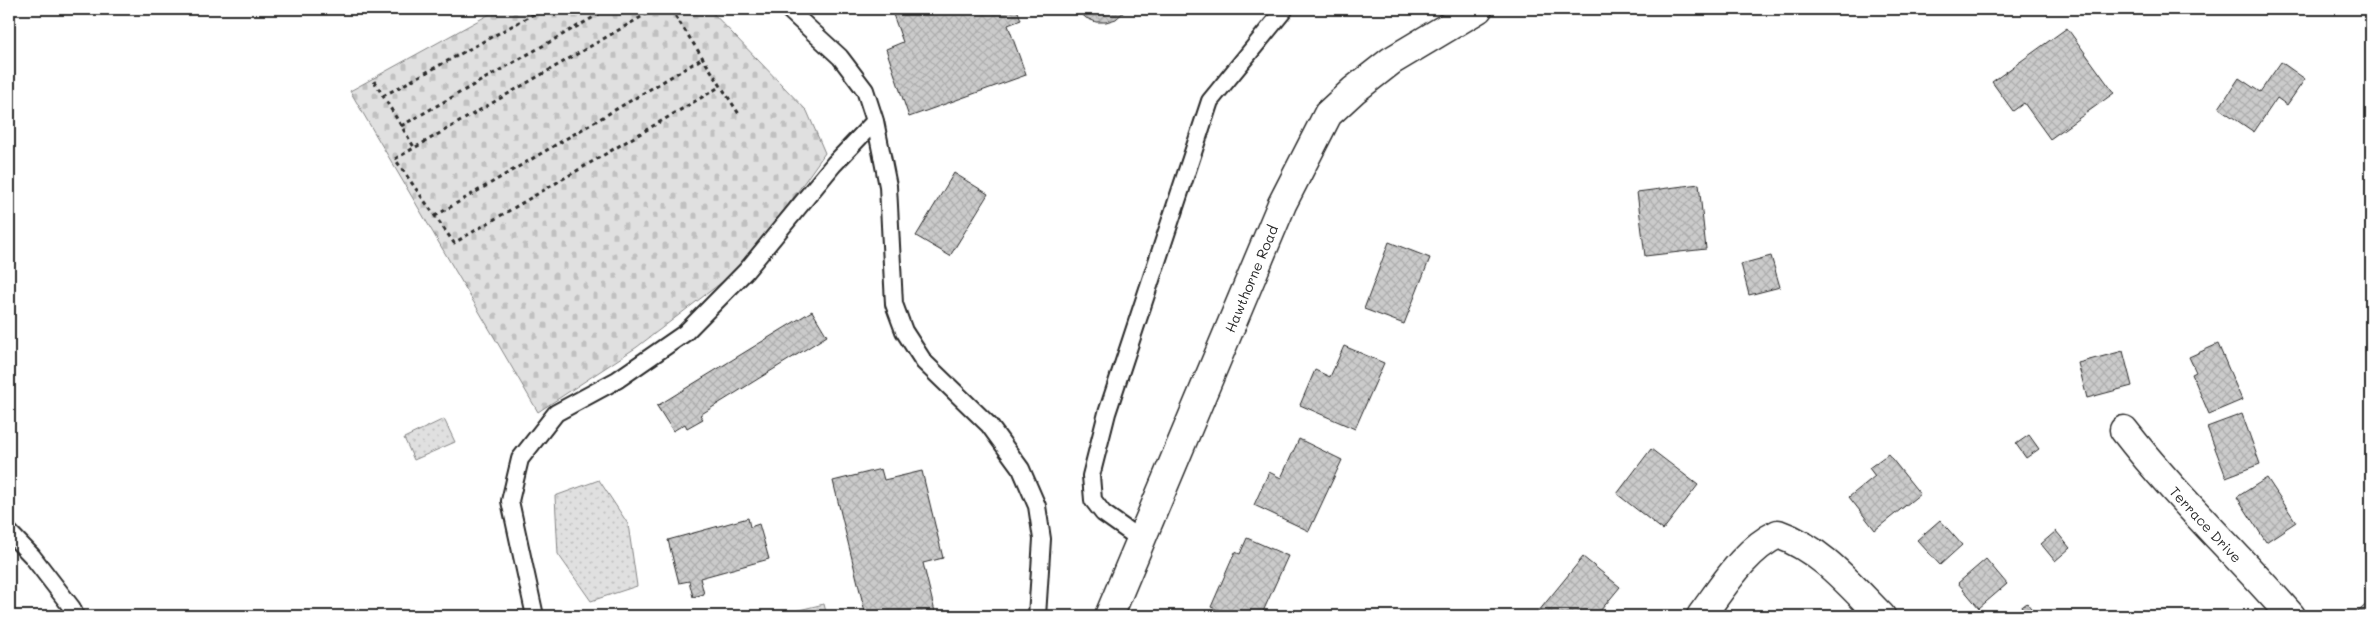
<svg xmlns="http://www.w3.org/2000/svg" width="2380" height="625" viewBox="0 0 2380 625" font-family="Mali,sans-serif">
	<defs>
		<pattern id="grass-dots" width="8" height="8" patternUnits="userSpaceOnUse" patternTransform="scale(1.25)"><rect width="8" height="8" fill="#e0e0e0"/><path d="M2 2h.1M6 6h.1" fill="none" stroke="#c0c0c0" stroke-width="1.8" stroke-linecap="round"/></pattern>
		<pattern id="cemetery-stones" width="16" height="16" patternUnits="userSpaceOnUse" patternTransform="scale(1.25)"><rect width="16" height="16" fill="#e0e0e0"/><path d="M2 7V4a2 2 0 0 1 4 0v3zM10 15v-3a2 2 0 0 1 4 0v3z" fill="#c0c0c0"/></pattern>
		<pattern id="building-cross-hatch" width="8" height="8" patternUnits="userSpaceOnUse" patternTransform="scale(1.25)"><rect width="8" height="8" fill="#cbcbcb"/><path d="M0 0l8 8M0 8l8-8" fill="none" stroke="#aeaeae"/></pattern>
	</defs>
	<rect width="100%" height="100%" fill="#fff"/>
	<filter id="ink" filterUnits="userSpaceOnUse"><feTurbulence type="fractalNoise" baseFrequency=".02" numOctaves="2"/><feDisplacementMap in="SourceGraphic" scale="10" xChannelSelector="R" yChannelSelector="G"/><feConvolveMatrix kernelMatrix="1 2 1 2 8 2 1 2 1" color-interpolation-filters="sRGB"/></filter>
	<g filter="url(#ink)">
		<path fill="url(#grass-dots)" stroke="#868686" d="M 444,419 L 455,442 L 414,460 L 404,438 Z
			M 599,480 L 628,524 L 637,586 L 591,601 L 558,554 L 555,496 Z
			M 824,604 L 827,616 L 774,616 Z"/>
		<path fill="url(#cemetery-stones)" stroke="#868686" d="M 499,9 L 709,9 L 807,111 L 825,153 L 747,263 L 637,347 L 538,412 L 350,91 Z"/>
		<path fill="url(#building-cross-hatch)" stroke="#2b2b2b" d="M 891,9 L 1017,9 L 1021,20 L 1008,25 L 1026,75 L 909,117 L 886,49 L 903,42 Z
			M 1076,9 L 1127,9 L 1116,19 L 1106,22 L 1096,22 L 1086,18 Z
			M 2067,28 L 2114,93 L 2050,139 L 2024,103 L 2013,111 L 1992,82 Z
			M 2281,62 L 2305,79 L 2287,105 L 2277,98 L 2254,132 L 2219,108 L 2239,78 L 2260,92 Z
			M 954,173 L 988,194 L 950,256 L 916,236 Z
			M 1699,184 L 1706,249 L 1645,256 L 1637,192 Z
			M 1389,242 L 1430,258 L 1404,324 L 1364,309 Z
			M 1771,256 L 1780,287 L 1749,295 L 1741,264 Z
			M 812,311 L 827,336 L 700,415 L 703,419 L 687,428 L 685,424 L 673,431 L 657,406 Z
			M 2218,344 L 2242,400 L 2209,414 L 2192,374 L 2196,372 L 2189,357 Z
			M 1344,346 L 1384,363 L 1355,429 L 1300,405 L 1315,370 L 1330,377 Z
			M 2123,351 L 2132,386 L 2087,398 L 2078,363 Z
			M 2242,414 L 2260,464 L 2226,477 L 2207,427 Z
			M 2029,435 L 2039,449 L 2026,458 L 2016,444 Z
			M 1299,439 L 1342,460 L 1309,531 L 1254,505 L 1269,472 L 1281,478 Z
			M 1651,449 L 1698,485 L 1663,530 L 1617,494 Z
			M 1888,454 L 1920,494 L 1875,530 L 1849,497 L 1875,476 L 1869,468 Z
			M 881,469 L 884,480 L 922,471 L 943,558 L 923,563 L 936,616 L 866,616 L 833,481 Z
			M 2267,478 L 2296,522 L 2266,542 L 2237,497 Z
			M 748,518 L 750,527 L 759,524 L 769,559 L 700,578 L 704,594 L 693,597 L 689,581 L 679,583 L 668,540 Z
			M 1940,520 L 1962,545 L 1940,565 L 1917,540 Z
			M 2056,531 L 2070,548 L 2055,561 L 2041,544 Z
			M 1247,538 L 1288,556 L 1261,616 L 1233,616 L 1211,607 L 1235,552 L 1240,554 Z
			M 1583,557 L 1620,587 L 1596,616 L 1544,616 L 1538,612 Z
			M 1986,559 L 2007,584 L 1979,608 L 1958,583 Z
			M 2369,602 L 2371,616 L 2353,616 Z
			M 2027,603 L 2037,616 L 2010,616 Z"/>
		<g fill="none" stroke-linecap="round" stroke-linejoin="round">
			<defs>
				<path id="lane" d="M 788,9 L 840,57 L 865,90 L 875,121 L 888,186 L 894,304 L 904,331 L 924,362 L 989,425 L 1021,469 L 1037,506 L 1042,539 L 1037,616
					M 9,532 L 32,556 L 72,608 L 75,616
					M 1141,540 L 1103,513 L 1093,500 L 1091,476 L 1107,413 L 1210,101 L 1285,9
					M 535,616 L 510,501 L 520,459 L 556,413 L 617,380 L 685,333 L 746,271 L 834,164 L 875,121"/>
				<g id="street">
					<path id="s1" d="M 2124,430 C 2175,496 2236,553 2291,616"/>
					<path id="s2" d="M 1109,616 L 1282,204 L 1328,114 L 1354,90 L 1391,61 L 1478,9"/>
					<path d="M 1701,616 C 1723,587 1744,550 1778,534 C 1821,549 1850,585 1881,616"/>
				</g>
			</defs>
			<use href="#lane" stroke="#2b2b2b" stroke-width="20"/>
			<use href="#street" stroke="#2b2b2b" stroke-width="31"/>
			<path stroke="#2b2b2b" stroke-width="3" stroke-dasharray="4 4" stroke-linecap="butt" d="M 655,9 L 395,159 L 454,243 L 721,86
				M 671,9 L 739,114
				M 374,81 L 414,147
				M 383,96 L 543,9
				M 401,126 L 608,9
				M 435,216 L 703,58"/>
			<use href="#lane" stroke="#fff" stroke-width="16"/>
			<use href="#street" stroke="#fff" stroke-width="28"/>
		</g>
	</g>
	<g text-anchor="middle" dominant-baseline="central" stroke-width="5" stroke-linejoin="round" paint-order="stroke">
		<g font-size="14" fill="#2b2b2b" stroke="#fff">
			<text stroke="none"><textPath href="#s2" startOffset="366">Hawthorne Road</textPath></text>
			<text stroke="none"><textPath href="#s1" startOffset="125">Terrace Drive</textPath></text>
		</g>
	</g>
	<rect width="2380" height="625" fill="none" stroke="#fff" stroke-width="30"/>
	<rect x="15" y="15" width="2350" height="595" fill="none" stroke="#2b2b2b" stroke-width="2" filter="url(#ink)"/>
</svg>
